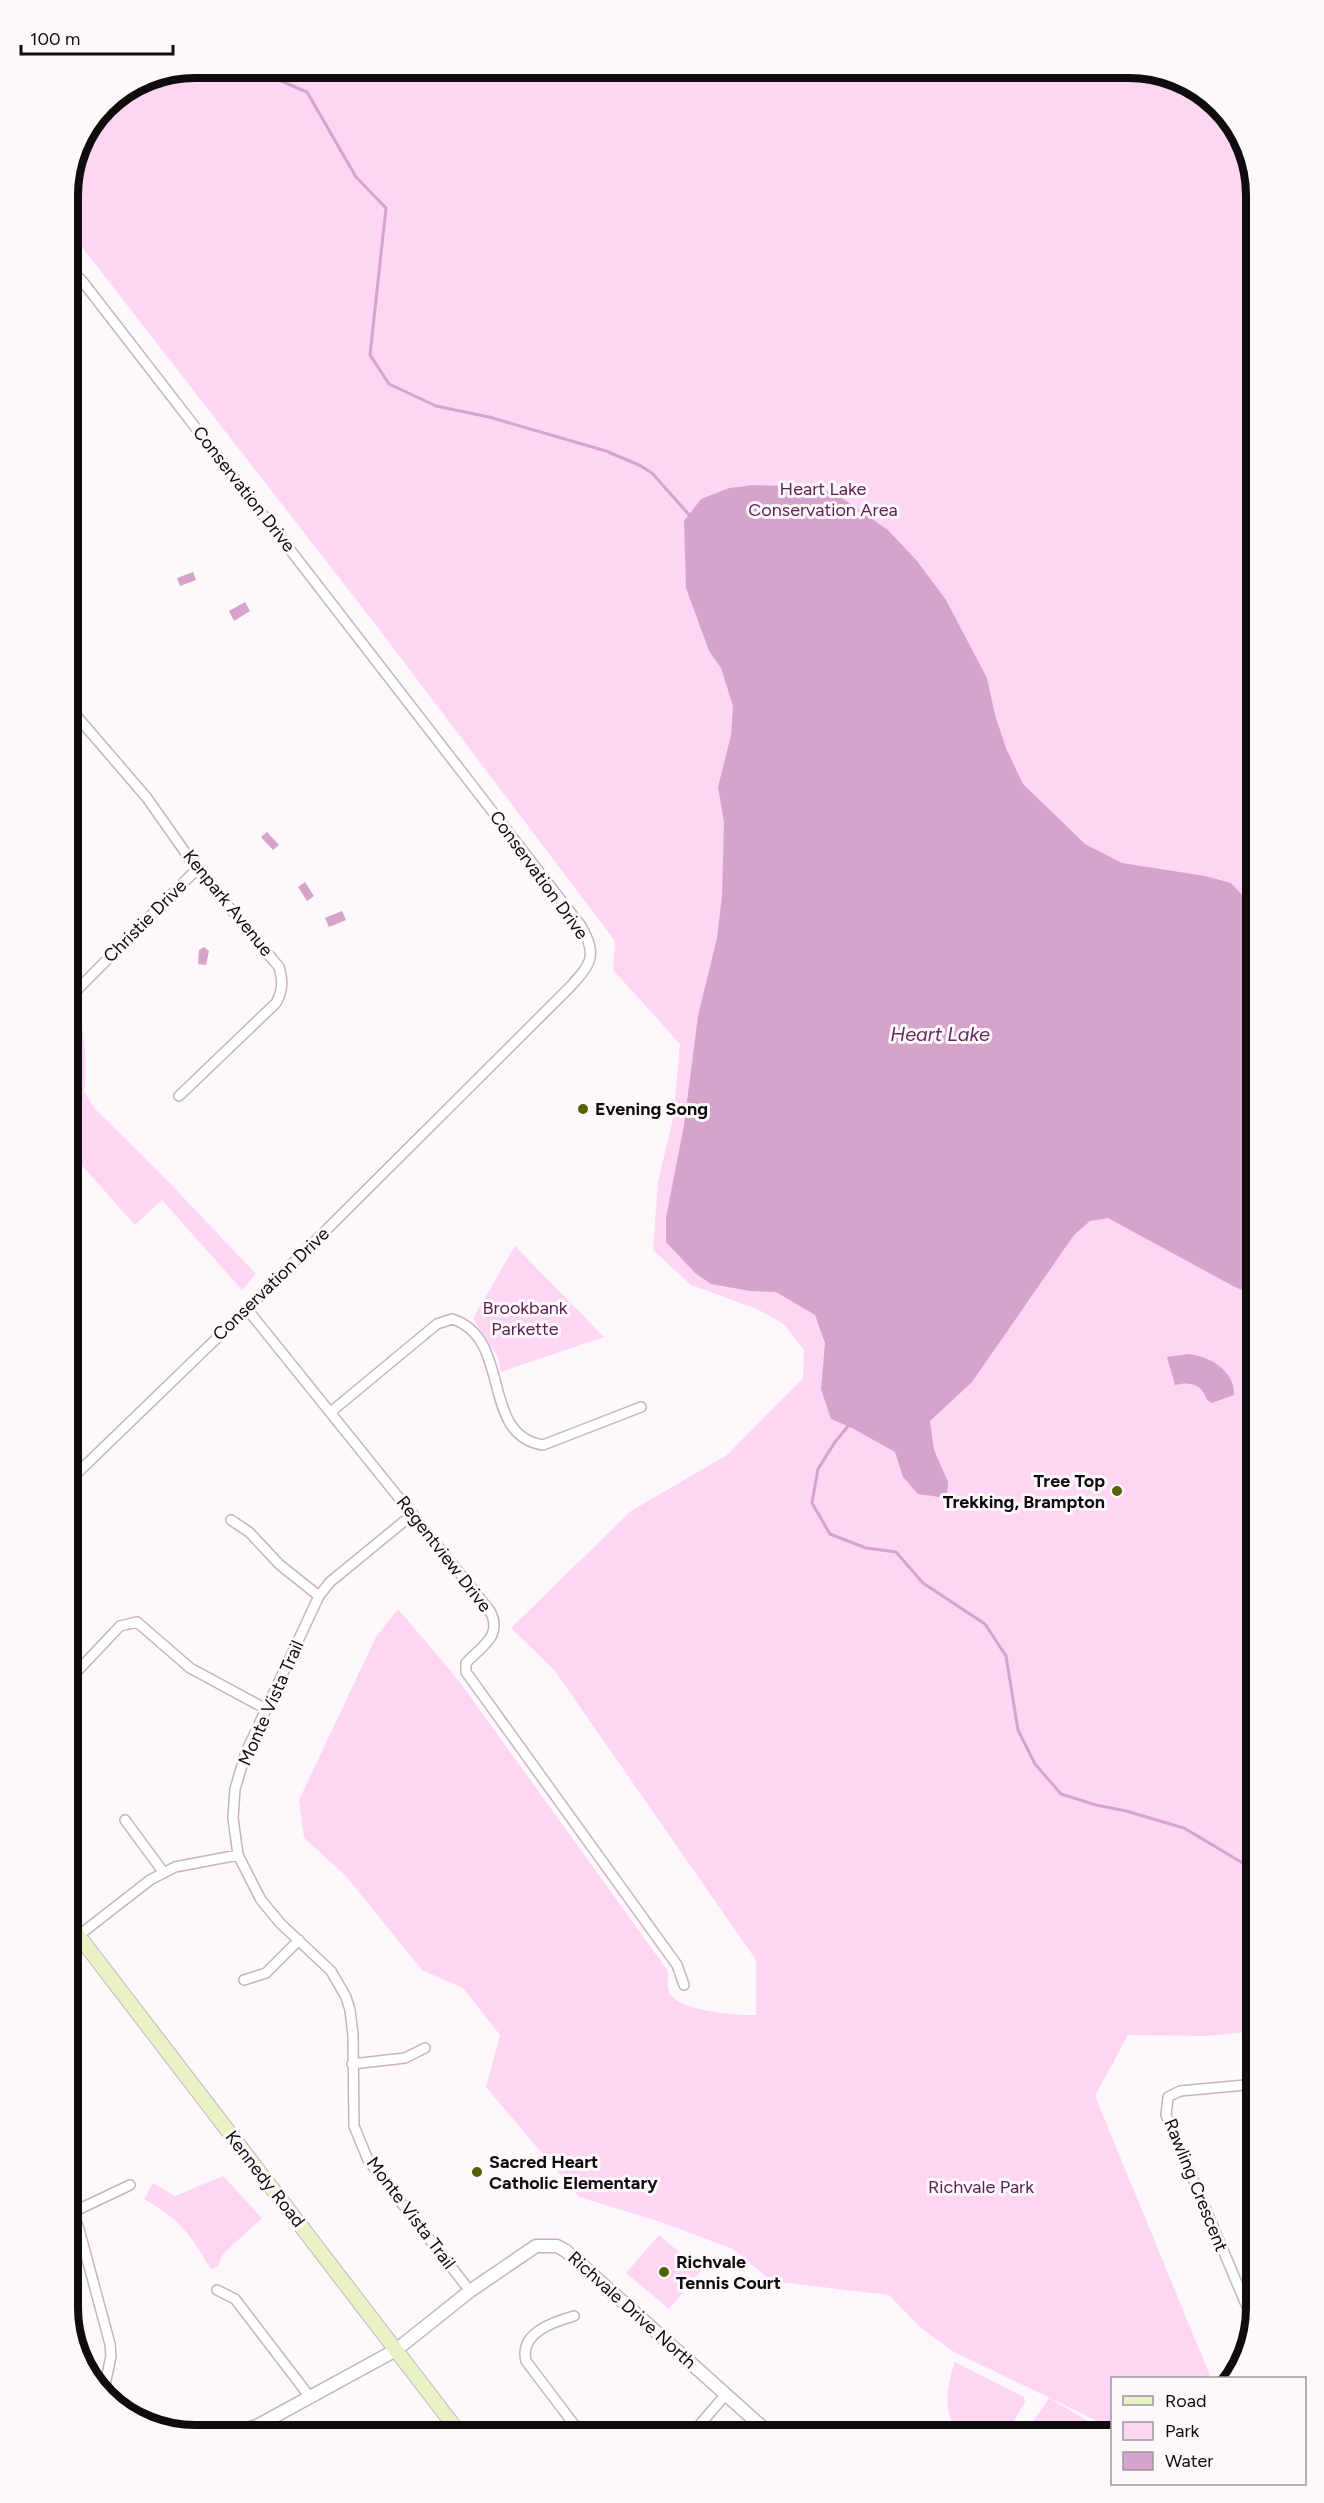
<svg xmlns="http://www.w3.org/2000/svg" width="1324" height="2503" viewBox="0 0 1324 2503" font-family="Figtree,sans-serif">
	<rect width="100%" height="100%" fill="#fef7fc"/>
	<path fill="#fdd6f4" d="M 195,68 L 1138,68 L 1206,94 L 1247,146 L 1256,195 L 1256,2031 L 1206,2036 L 1128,2035 L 1095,2096 L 1211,2378 L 1112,2378 L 1112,2428 L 954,2352 L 921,2328 L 889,2295 L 771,2281 L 733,2249 L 661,2222 L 579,2197 L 486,2087 L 500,2035 L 463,1988 L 422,1970 L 345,1875 L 304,1838 L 299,1800 L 376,1637 L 398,1609 L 459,1681 L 668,1971 C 669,1979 666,1986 670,1994 C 680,2011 737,2016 756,2015 L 756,1960 L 555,1671 L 511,1628 L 631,1511 L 727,1455 L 803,1378 L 804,1350 L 784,1324 L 757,1309 L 691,1285 L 653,1250 L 658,1182 L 673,1119 L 680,1044 L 613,970 L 615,941 L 382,633 L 68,229 L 68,187 L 77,146 L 105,105 L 146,77 Z
		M 68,808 C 85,834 84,857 68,882 Z
		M 78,1005 C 84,1034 88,1063 84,1092 L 95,1109 L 164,1177 L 256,1274 L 242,1290 L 162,1200 L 135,1225 L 70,1152 L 79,1136 L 68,1123 L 68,1016 Z
		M 515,1246 L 604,1337 L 501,1372 L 498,1357 L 473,1318 Z
		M 223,2176 L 262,2218 L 223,2254 L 218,2266 L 211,2269 C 188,2232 182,2221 144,2199 L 153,2183 L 175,2196 Z
		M 659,2235 L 701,2271 L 669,2309 L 626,2273 Z
		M 955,2362 L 1024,2397 L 1025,2402 L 1006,2435 L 958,2435 C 943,2411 946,2388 955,2362 Z
		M 1049,2398 L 1112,2435 L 1024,2435 Z"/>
	<path fill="#d6a4cb" d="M 754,485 L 805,487 L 833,492 L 888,530 L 917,561 L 946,600 L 987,678 L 995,715 L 1006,748 L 1023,784 L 1085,844 L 1122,863 L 1205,876 L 1231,883 L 1256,910 L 1256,1296 L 1233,1286 L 1108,1218 L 1090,1221 L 1074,1235 L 972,1382 L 930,1421 L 934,1450 L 948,1482 L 947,1498 L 918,1494 L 903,1477 L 895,1452 L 852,1428 L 831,1419 L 821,1389 L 825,1343 L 815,1315 L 776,1292 L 750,1291 L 711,1284 L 695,1273 L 666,1242 L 666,1218 L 684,1125 L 698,1016 L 717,938 L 722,896 L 724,822 L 718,787 L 731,735 L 733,706 L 721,668 L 709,651 L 686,588 L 684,521 L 701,499 L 729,488 Z
		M 193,572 L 196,580 L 180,586 L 177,578 Z
		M 245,602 L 250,611 L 234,621 L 229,611 Z
		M 267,832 L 279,845 L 273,850 L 261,837 Z
		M 305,882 L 314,896 L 307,901 L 298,887 Z
		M 342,911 L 346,920 L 329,927 L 325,918 Z
		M 204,947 L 209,951 L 206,965 L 198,964 L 199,950 Z
		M 1188,1354 C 1210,1356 1235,1371 1234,1395 L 1212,1403 L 1207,1400 C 1202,1384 1190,1381 1175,1385 L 1167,1357 Z"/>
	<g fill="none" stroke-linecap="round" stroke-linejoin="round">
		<path stroke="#d6a4cb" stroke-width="3" d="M 260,68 L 281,81 L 307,92 L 356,177 L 386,208 L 370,355 L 389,384 L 436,406 L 489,417 L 606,451 L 639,465 L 652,473 L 691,517
			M 849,1425 L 835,1442 L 818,1469 L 812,1503 L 830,1534 L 866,1548 L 896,1552 L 923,1583 L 985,1624 L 1006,1656 L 1018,1730 L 1035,1764 L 1061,1794 L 1096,1805 L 1126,1811 L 1184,1828 L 1241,1862 L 1256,1866"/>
		<defs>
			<path id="minor" d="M 68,706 L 147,798 L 197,869 L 279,967 C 283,981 283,990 276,1003 L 179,1096
				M 68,999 L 197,869
				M 247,1309 L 490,1611 C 503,1636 482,1646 466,1663 L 466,1672 L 677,1965 L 684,1985
				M 332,1411 L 437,1324 L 452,1319 C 513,1338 479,1435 543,1445 L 641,1407
				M 68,1482 L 247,1309 L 569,988 C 591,964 598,956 581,926 L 83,282 L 68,267
				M 413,1514 L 330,1582 L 319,1596 L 246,1752 L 235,1789 L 233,1818 L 238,1855 L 261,1900 L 281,1924 L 331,1971 L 346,1997 L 350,2010 L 353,2035 L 354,2126 L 368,2160 L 470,2291
				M 231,1520 L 249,1532 L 280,1565 L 319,1596
				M 68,1681 L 120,1626 L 137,1622 L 190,1668 L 266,1709
				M 125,1820 L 164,1873
				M 78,1936 L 150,1880 L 175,1867 L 238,1855
				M 244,1980 L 266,1973 L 299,1940
				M 352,2064 L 405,2058 L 425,2048
				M 68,2198 L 79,2229 L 110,2344 L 111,2356 L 104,2390
				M 73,2212 L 130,2185
				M 217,2290 L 235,2299 L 310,2397
				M 574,2316 C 553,2322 519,2333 526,2361 L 582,2435
				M 1253,2321 L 1166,2115 L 1168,2097 L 1180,2091 L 1256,2084
				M 691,2435 L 726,2394"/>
			<path id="tertiary" d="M 120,2409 C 146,2415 171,2432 198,2435
				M 228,2435 L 257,2426 L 396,2350 L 470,2291 L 536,2246 L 557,2246 L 566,2251 L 771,2435"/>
			<path id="secondary" d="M 68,1922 L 461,2435"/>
		</defs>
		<use href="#minor" stroke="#c5b4c0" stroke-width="12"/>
		<use href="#tertiary" stroke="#c5b4c0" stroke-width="15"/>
		<use href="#secondary" stroke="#c5b4c0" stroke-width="16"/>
		<use href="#minor" stroke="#fff" stroke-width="9"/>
		<use href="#tertiary" stroke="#fff" stroke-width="12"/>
		<use href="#secondary" stroke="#e9f2c5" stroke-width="14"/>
	</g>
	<g fill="#526206" stroke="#fef7fc" stroke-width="2">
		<circle cx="583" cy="1109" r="6"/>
		<circle cx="1117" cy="1491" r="6"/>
		<circle cx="477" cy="2172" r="6"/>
		<circle cx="664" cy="2272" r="6"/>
	</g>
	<g text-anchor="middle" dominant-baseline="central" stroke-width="6" stroke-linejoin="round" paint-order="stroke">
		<g font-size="18" fill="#100b0f" stroke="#fef7fc">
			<text transform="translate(244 489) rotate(52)">Conservation Drive</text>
			<text transform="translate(539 875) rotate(54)">Conservation Drive</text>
			<text transform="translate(228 903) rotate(51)">Kenpark Avenue</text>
			<text transform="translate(145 921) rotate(-45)">Christie Drive</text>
			<text transform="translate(271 1284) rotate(-44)">Conservation Drive</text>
			<text transform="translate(444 1554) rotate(52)">Regentview Drive</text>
			<text transform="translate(271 1703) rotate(-66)">Monte Vista Trail</text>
			<text transform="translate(265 2179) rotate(52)">Kennedy Road</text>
			<text transform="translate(1196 2185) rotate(68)">Rawling Crescent</text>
			<text transform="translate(411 2213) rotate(53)">Monte Vista Trail</text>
			<text transform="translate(632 2310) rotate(42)">Richvale Drive North</text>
		</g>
		<g font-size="18" fill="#5a1f51" stroke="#fef7fc">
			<text x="823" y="489">Heart Lake<tspan x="823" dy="21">Conservation Area</tspan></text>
			<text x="525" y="1308">Brookbank<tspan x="525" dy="21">Parkette</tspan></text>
			<text x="981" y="2187">Richvale Park</text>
		</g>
		<g font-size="18" font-weight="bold" fill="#100b0f" stroke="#fef7fc" text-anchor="start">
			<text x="595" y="1109">Evening Song</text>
			<text x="1105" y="1481" text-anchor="end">Tree Top<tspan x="1105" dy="21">Trekking, Brampton</tspan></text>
			<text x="489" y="2162">Sacred Heart<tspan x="489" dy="21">Catholic Elementary</tspan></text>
			<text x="676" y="2262">Richvale<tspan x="676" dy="21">Tennis Court</tspan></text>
		</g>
		<g font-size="20" font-style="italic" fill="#65295b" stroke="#fef7fc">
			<text x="940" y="1034">Heart Lake</text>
		</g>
	</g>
	<path d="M0 0H1324V2503H0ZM195 78H1129A117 117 0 0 1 1246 195V2308A117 117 0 0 1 1129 2425H195A117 117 0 0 1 78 2308V195A117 117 0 0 1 195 78Z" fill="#fef7fc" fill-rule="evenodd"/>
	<path fill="none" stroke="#100b0f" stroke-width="8" d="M195 78H1129A117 117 0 0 1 1246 195V2308A117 117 0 0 1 1129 2425H195A117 117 0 0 1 78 2308V195A117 117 0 0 1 195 78Z"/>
	<rect x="1111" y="2377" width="195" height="108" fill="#fef7fc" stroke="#9f999d" stroke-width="1.5"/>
	<rect x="1123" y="2396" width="30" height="9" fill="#e9f2c5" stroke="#9f999d" stroke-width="1.5"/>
	<text x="1165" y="2407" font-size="18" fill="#100b0f">Road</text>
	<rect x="1123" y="2422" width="30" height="18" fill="#fdd6f4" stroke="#9f999d" stroke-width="1.5"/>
	<text x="1165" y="2437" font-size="18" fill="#100b0f">Park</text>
	<rect x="1123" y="2452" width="30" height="18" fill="#d6a4cb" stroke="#9f999d" stroke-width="1.5"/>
	<text x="1165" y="2467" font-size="18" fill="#100b0f">Water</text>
	<path d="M21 45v9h152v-9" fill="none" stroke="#100b0f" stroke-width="3"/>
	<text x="30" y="45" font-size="18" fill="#100b0f" stroke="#fef7fc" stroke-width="4.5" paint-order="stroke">100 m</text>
</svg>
